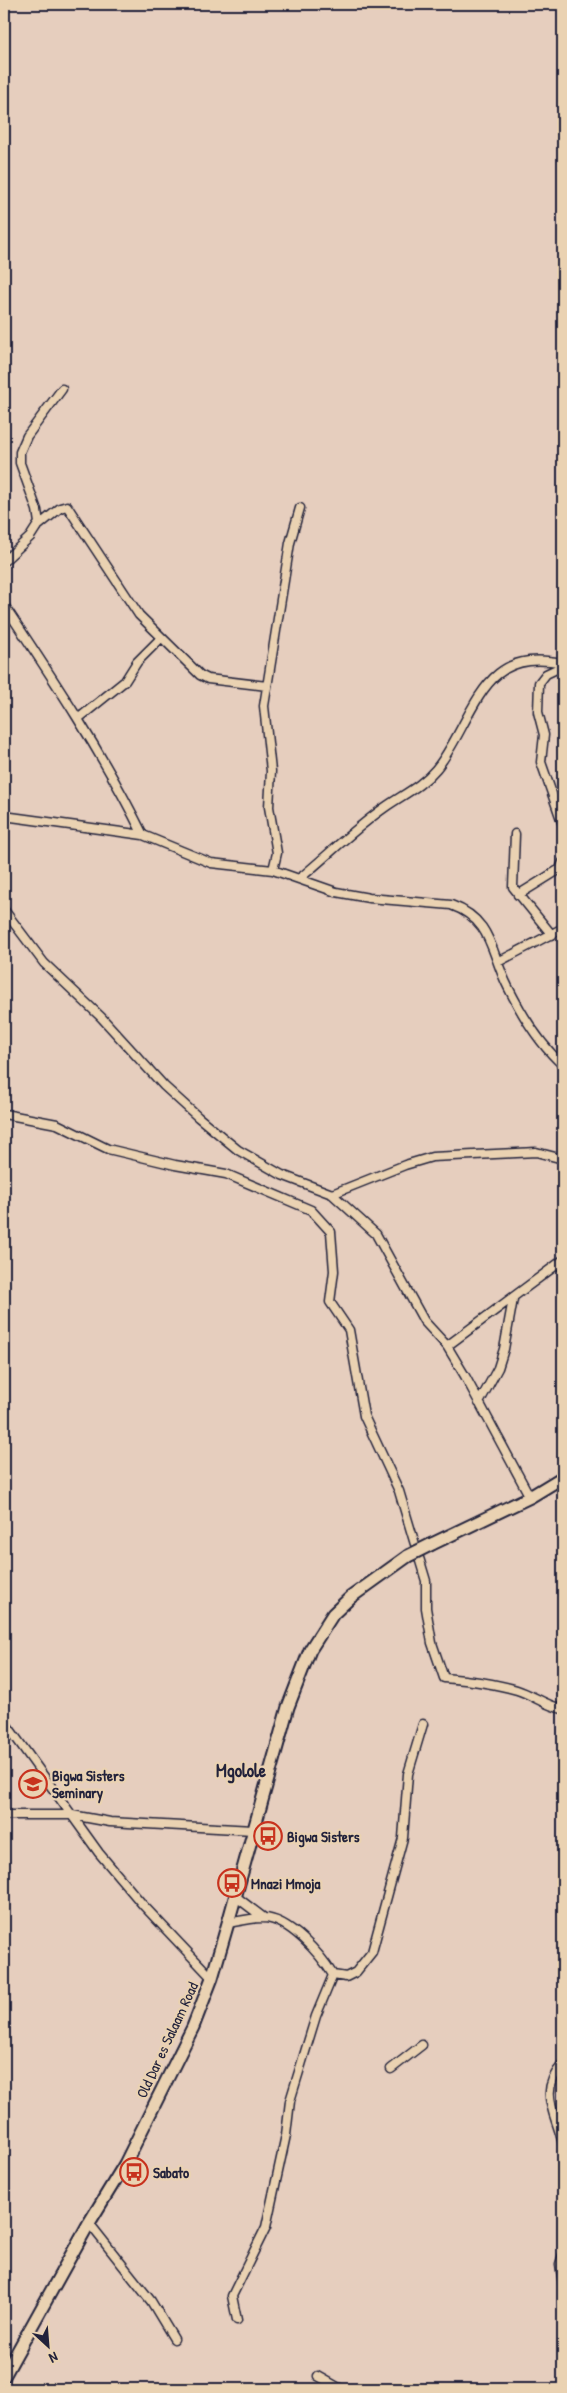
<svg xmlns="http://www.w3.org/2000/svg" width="567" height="2393" viewBox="0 0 567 2393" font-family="'Patrick Hand',sans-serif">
	<rect width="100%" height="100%" fill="#e6cebe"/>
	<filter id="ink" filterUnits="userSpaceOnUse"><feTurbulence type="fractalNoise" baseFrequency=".02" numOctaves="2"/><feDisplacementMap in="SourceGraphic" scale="10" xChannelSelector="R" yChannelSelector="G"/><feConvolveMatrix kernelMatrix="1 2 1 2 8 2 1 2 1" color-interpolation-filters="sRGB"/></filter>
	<g filter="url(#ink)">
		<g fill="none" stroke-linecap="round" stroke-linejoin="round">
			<defs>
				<path id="street" d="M 38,526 L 60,508 L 67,506 L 139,615 L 200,675 L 208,679 L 267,686
					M 4,561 L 30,537 L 39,523 L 37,510 L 20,463 L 20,452 L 27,436 L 62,389
					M 4,605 C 54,680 103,754 143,835
					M 563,666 L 546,674 L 539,683 L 538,712 L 544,735 L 541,762 L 563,825
					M 79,718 L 125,681 L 137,662 L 161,638
					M 4,816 L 143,835 L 211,863 L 273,870 L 336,892 L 369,898 L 451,905 C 493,920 490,952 508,987 C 522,1015 539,1044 563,1065
					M 515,834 L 513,887 L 552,935
					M 273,870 L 277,853 L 269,807 L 271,771 L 264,706 L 290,543 L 300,508
					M 299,879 C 327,856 354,829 384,808 C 402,795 421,787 436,769 C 458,743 473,694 498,674 C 517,658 541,659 563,663
					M 518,895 L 560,869 L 563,862
					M 4,910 L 44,963 L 101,1017 L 164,1086 L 198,1117 L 238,1150 L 282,1175 L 332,1194 L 376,1234 L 424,1321 L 447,1346 L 465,1376 L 530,1497
					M 498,962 L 563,928
					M 4,1114 L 57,1124 L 108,1149 L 175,1165 L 226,1174 L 311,1210 L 331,1232 L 334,1271 L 330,1302 L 349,1330 L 364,1416 L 399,1491 L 426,1581 L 426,1608 L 432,1643 L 444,1678 C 469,1680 493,1683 517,1690 C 533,1695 546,1706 563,1709
					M 332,1194 L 405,1165 L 432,1157 L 536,1152 L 563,1159
					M 447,1346 L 563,1260
					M 479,1403 L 498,1368 L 504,1349 L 513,1299
					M 4,1721 L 99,1853 L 143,1905 L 212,1978
					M 4,1815 L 72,1815 L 110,1822 L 253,1830
					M 235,1896 L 264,1918
					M 228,1923 C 239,1921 252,1918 263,1918 C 289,1918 321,1955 333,1975
					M 333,1975 L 346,1977 L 356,1972 L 372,1952 L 403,1838 L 408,1774 L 423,1724
					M 563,2064 C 537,2092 556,2113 563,2144
					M 391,2069 L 422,2045
					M 89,2223 L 151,2301 L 174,2339
					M 563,2255 L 560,2264 L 563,2284
					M 237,2320 L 232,2296 L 266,2227 L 286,2135 L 290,2101 L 316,2016 L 333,1975
					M 318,2376 L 341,2389"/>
				<path id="secondary" d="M 432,1544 L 530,1497 L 563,1477
					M 4,2376 L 89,2223 L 125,2164 L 193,2027 L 212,1978 L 228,1923 L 288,1707 L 310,1650 L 333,1614 L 351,1597 L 408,1556"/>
			</defs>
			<use href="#street" stroke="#22223b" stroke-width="11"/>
			<use href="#secondary" stroke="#22223b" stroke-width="15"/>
			<use href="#street" stroke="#ead2b2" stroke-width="8"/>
			<use href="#secondary" stroke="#ead2b2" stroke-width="11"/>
			<defs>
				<path id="secondary-bridge" d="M 408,1556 L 432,1544"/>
			</defs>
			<use href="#secondary-bridge" stroke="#22223b" stroke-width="15" stroke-linecap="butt"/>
			<use href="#secondary-bridge" stroke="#ead2b2" stroke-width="11"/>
		</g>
	</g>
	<defs>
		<symbol id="school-ring" viewBox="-11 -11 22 22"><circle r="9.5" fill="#ead2b2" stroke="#c8321e" stroke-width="1.5"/><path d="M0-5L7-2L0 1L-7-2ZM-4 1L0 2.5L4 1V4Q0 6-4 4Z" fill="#c8321e"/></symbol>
		<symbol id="bus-ring" viewBox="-11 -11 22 22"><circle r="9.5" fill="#ead2b2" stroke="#c8321e" stroke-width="1.5"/><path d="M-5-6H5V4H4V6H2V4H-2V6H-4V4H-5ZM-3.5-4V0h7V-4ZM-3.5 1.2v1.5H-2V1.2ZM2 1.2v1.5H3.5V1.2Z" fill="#c8321e"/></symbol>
	</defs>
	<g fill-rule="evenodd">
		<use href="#school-ring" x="17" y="1768" width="32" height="32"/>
		<use href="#bus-ring" x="252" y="1820" width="32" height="32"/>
		<use href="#bus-ring" x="216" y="1867" width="32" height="32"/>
		<use href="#bus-ring" x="118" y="2156" width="32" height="32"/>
	</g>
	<g text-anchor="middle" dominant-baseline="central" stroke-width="4.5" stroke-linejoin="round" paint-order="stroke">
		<g font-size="15" font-weight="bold" fill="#22223b" stroke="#ead2b2" text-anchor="start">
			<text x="52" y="1775">Bigwa Sisters<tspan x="52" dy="17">Seminary</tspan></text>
			<text x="287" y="1836">Bigwa Sisters</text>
			<text x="251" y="1883">Mnazi Mmoja</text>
			<text x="153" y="2172">Sabato</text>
		</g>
		<g font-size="15" fill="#22223b" stroke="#ead2b2">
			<text transform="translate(167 2040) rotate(-65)">Old Dar es Salaam Road</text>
		</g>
		<g font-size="18" font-weight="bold" fill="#22223b" stroke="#ead2b2">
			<text x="241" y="1770">Mgolole</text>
		</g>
	</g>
	<rect width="567" height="2393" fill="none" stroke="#ead2b2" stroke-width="20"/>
	<rect x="10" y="10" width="547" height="2373" fill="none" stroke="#22223b" stroke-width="2" filter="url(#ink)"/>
	<g transform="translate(48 2346) rotate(154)" stroke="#ead2b2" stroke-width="4" paint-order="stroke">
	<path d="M0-4L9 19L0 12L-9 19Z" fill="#22223b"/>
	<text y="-8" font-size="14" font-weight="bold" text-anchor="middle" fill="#22223b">N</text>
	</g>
</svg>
